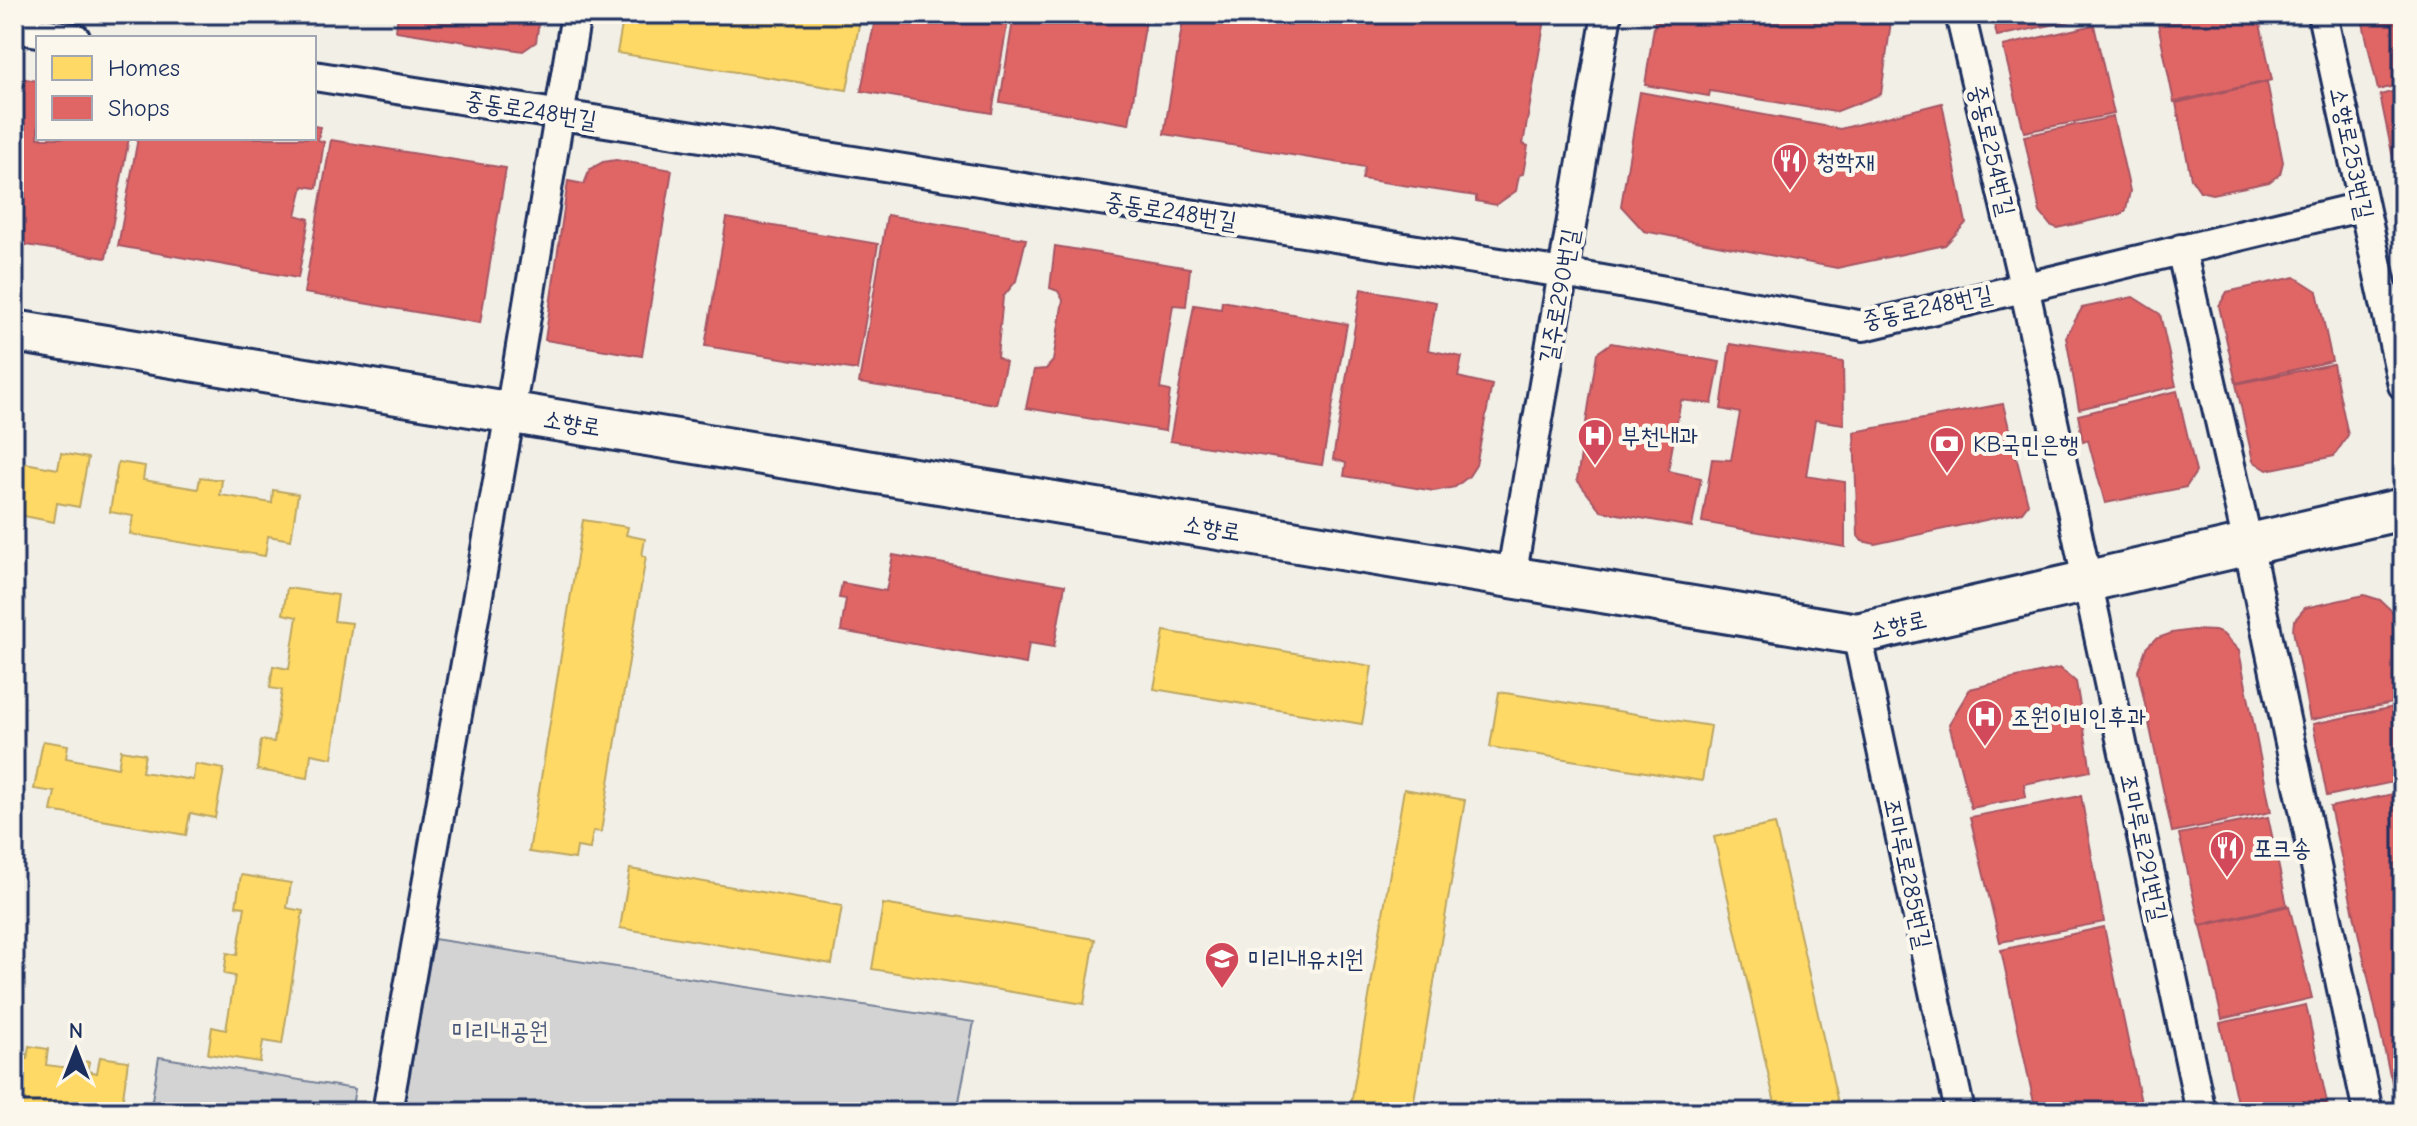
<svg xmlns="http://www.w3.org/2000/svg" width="2417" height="1126" viewBox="0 0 2417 1126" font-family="'Comic Neue','Poor Story',sans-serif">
	<rect width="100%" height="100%" fill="#f2efe6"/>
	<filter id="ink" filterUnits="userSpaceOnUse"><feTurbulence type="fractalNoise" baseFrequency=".0125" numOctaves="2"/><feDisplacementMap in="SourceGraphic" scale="16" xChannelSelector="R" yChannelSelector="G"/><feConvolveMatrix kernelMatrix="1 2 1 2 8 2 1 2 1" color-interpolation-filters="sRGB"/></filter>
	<g filter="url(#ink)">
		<path fill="#d2d3d2" stroke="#768198" stroke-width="2" d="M 434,939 L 974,1022 L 957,1112 L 403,1112 Z
			M 159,1057 L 355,1089 L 351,1112 L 150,1112 Z"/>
		<path fill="#ffd966" stroke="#bba664" stroke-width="2" d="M 624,14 L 861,14 L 847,90 L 617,53 Z
			M 61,453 L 88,458 L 79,507 L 57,503 L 54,522 L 14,514 L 14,461 L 58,469 Z
			M 118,462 L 145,466 L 143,480 L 198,489 L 200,477 L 222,480 L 220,495 L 272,503 L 273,490 L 298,494 L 291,540 L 268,536 L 265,556 L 130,534 L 133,516 L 110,512 Z
			M 583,520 L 628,527 L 626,535 L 645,539 L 642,556 L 646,556 L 601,832 L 593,831 L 590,849 L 577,847 L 575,859 L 529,852 Z
			M 287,588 L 338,595 L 334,621 L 352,623 L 332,758 L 311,754 L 308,778 L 257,770 L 261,740 L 274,742 L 282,690 L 270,688 L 273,666 L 289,669 L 297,617 L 283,614 Z
			M 1164,631 L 1372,666 L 1362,724 L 1154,689 Z
			M 1499,692 L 1711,726 L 1702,781 L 1490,747 Z
			M 43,741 L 68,745 L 66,758 L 118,768 L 121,750 L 145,754 L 142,772 L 193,780 L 195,764 L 224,769 L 215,818 L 190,813 L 186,835 L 51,811 L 55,792 L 34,789 Z
			M 1404,789 L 1465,800 L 1412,1112 L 1363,1112 L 1350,1110 Z
			M 1775,824 L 1840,1112 L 1777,1112 L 1714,837 Z
			M 630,869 L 842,906 L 832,964 L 620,928 Z
			M 241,875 L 291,883 L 287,908 L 303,911 L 282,1044 L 263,1041 L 260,1062 L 208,1054 L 212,1027 L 226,1030 L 235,976 L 224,974 L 227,953 L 237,955 L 245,907 L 236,906 Z
			M 883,904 L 1095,939 L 1084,1004 L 872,969 Z
			M 29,1046 L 48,1049 L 46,1065 L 77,1069 L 78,1061 L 89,1062 L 87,1071 L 97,1073 L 100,1057 L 128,1061 L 121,1112 L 97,1110 L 97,1112 L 14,1112 L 14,1057 L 27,1059 Z"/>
		<path fill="#e06666" stroke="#a55664" stroke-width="2" d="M 398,14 L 540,14 L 536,42 L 523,51 L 396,31 Z
			M 876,14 L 1009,14 L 992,113 L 861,91 Z
			M 1014,14 L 1147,14 L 1129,124 L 1000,102 Z
			M 1184,14 L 1546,14 L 1523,144 L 1528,146 L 1523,174 L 1519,175 L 1516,191 L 1496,205 L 1476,201 L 1476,196 L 1362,179 L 1365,167 L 1164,134 Z
			M 1656,14 L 1892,14 L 1881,94 L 1835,112 L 1710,91 L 1709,96 L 1645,85 Z
			M 1992,14 L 2090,14 L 2091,17 L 1997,36 Z
			M 2156,14 L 2258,14 L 2272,80 L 2174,102 Z
			M 2361,14 L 2403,14 L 2403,84 L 2378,90 Z
			M 2094,25 L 2114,114 L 2024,132 L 2003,46 Z
			M 14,77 L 38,81 L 38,138 L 129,138 L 106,258 L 14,243 Z
			M 2267,82 L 2283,162 L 2280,174 L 2269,182 L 2212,194 L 2200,191 L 2191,178 L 2176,103 Z
			M 2403,89 L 2403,206 L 2380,95 Z
			M 1640,92 L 1840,129 L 1942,103 L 1966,223 L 1945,245 L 1837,268 L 1644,231 L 1621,206 Z
			M 2113,117 L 2130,191 L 2126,210 L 2121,214 L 2057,228 L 2050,225 L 2040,212 L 2024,136 Z
			M 314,126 L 320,127 L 318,140 L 324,142 L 317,188 L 303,186 L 296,215 L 309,219 L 298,278 L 118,246 L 138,138 L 314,138 Z
			M 331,140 L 506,168 L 480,323 L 304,293 Z
			M 616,160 L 672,170 L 642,356 L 545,340 L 568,181 L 584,184 L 590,169 L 603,162 Z
			M 887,215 L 1026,239 L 1016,281 L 1003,297 L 997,357 L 1006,362 L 996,404 L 859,383 Z
			M 727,218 L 878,244 L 857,370 L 705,346 Z
			M 1055,246 L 1190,268 L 1186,306 L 1173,305 L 1160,389 L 1170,391 L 1165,431 L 1026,408 L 1034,370 L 1046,369 L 1053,361 L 1063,300 L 1058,291 L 1050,288 Z
			M 2295,277 L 2317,291 L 2332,361 L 2236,383 L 2219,306 L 2227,292 Z
			M 1361,289 L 1436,302 L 1428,350 L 1462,357 L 1458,377 L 1492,385 L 1476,465 L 1469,476 L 1455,487 L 1434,491 L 1344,476 L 1346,463 L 1333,459 Z
			M 2133,297 L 2160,314 L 2176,386 L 2079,409 L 2066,337 L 2082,308 Z
			M 1222,301 L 1347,324 L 1322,465 L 1170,441 L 1194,305 L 1221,309 Z
			M 1611,343 L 1720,362 L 1712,404 L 1681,400 L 1668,471 L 1701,478 L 1692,527 L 1601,511 L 1577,480 L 1597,353 Z
			M 1730,344 L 1843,362 L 1844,424 L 1815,420 L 1806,476 L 1845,482 L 1845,547 L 1702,522 L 1712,459 L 1731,460 L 1740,413 L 1721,409 Z
			M 2333,364 L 2348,435 L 2334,456 L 2267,470 L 2253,461 L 2236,384 Z
			M 2177,391 L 2196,472 L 2186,487 L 2105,503 L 2088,440 L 2083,442 L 2078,415 Z
			M 2003,404 L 2028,504 L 2022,512 L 1875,544 L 1862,541 L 1858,536 L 1854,432 Z
			M 893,555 L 1065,585 L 1054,647 L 1029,643 L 1026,664 L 841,631 L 846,599 L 839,598 L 842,583 L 886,591 Z
			M 2364,595 L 2380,600 L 2394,613 L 2403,664 L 2403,701 L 2310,720 L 2293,630 L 2294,621 L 2305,608 Z
			M 2193,630 L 2215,631 L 2223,634 L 2239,651 L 2271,812 L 2172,832 L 2138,671 L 2146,648 L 2155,639 L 2172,633 Z
			M 2060,668 L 2076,682 L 2091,771 L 2024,784 L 2026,797 L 1971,808 L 1949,724 L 1970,689 Z
			M 2403,705 L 2403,780 L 2327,796 L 2313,724 Z
			M 2403,792 L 2403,1072 L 2390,1075 L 2330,807 Z
			M 2081,796 L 2104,922 L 2000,942 L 1970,817 Z
			M 2268,817 L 2287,905 L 2200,925 L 2179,834 Z
			M 2289,906 L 2312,998 L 2222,1019 L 2201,926 Z
			M 2104,927 L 2143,1112 L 2036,1112 L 2001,950 Z
			M 2306,1005 L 2329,1112 L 2239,1112 L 2220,1023 Z
			M 2403,1074 L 2403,1112 L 2398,1112 L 2391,1077 Z"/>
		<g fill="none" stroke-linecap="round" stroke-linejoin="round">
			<defs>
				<path id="street" d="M 1960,14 L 2024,286 L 2201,1112
					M 2322,14 L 2403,385
					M 14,28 L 75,38
					M 314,76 L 1563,273 L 1864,326 L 2364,206
					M 2181,249 L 2248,544 L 2368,1112
					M 1511,578 L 1607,14
					M 1857,634 L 1960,1112
					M 387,1112 L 510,413 L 576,14"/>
				<path id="secondary" d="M 14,331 L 1857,634 L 2403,509"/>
			</defs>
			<use href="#street" stroke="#1b2f5e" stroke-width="34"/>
			<use href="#secondary" stroke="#1b2f5e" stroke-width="46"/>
			<use href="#street" stroke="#fbf7ec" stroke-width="28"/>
			<use href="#secondary" stroke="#fbf7ec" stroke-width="40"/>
		</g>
	</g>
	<defs>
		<symbol id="restaurant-pin" viewBox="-11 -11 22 30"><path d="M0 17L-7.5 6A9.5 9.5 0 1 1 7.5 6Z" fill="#d1495b" stroke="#fbf7ec"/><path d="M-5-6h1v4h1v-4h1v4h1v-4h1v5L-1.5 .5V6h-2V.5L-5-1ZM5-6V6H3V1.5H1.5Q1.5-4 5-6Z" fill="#fff"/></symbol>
		<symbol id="hospital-pin" viewBox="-11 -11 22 30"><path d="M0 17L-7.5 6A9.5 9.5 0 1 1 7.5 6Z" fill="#d1495b" stroke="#fbf7ec"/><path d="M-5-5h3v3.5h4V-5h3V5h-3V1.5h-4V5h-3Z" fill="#fff"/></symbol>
		<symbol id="bank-pin" viewBox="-11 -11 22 30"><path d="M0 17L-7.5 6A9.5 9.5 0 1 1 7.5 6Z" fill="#d1495b" stroke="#fbf7ec"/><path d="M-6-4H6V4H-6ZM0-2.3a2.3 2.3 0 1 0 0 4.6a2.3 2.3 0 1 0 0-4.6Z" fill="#fff"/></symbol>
		<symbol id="school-pin" viewBox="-11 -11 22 30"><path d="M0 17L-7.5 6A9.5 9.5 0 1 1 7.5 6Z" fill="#d1495b" stroke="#fbf7ec"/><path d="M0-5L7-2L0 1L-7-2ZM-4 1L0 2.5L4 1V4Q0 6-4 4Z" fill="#fff"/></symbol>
	</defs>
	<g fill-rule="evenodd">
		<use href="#restaurant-pin" x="1770" y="141" width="40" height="54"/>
		<use href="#hospital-pin" x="1575" y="416" width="40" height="54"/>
		<use href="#bank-pin" x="1927" y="424" width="40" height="54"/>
		<use href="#hospital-pin" x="1965" y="697" width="40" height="54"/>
		<use href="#restaurant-pin" x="2207" y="828" width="40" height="54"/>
		<use href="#school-pin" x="1202" y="939" width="40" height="54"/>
	</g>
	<g text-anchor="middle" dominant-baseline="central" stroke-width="8" stroke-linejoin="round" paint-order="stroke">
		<g font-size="24" fill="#1b2f5e" stroke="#fbf7ec">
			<text transform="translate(531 110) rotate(9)">중동로248번길</text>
			<text transform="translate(1992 150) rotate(77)">중동로254번길</text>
			<text transform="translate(2352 153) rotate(78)">소향로253번길</text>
			<text transform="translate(1171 211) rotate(9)">중동로248번길</text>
			<text transform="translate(1559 296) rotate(-80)">길주로290번길</text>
			<text transform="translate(1927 307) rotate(-12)">중동로248번길</text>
			<text transform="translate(572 423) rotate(9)">소향로</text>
			<text transform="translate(1212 528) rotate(9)">소향로</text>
			<text transform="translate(1898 625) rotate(-13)">소향로</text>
			<text transform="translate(2144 847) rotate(78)">조마루로291번길</text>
			<text transform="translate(1908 873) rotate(78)">조마루로285번길</text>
		</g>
		<g font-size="24" fill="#1b2f5e" stroke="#fbf7ec" text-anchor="start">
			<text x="1816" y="161">청학재</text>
			<text x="1621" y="436">부천내과</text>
			<text x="1973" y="444">KB국민은행</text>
			<text x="2011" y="717">조원이비인후과</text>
			<text x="2253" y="848">포크송</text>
			<text x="1248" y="959">미리내유치원</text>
		</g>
		<g font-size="24" fill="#49587b" stroke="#fbf7ec">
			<text x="500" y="1031">미리내공원</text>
		</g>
	</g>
	<rect width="2417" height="1126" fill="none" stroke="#fbf7ec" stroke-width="48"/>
	<rect x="24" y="24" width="2369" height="1078" fill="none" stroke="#1b2f5e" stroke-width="3" filter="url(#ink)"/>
	<rect x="36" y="36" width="280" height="104" fill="#fbf7ec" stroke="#a1a7b3" stroke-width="2"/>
	<rect x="52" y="56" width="40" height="24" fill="#ffd966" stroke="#a1a7b3" stroke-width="2"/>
	<text x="108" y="76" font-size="24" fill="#1b2f5e">Homes</text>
	<rect x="52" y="96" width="40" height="24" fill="#e06666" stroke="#a1a7b3" stroke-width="2"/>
	<text x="108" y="116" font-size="24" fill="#1b2f5e">Shops</text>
	<g transform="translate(76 1050)" stroke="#fbf7ec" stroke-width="6" paint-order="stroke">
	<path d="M0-6L14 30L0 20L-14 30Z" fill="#1b2f5e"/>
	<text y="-12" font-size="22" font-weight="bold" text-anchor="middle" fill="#1b2f5e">N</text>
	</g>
</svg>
